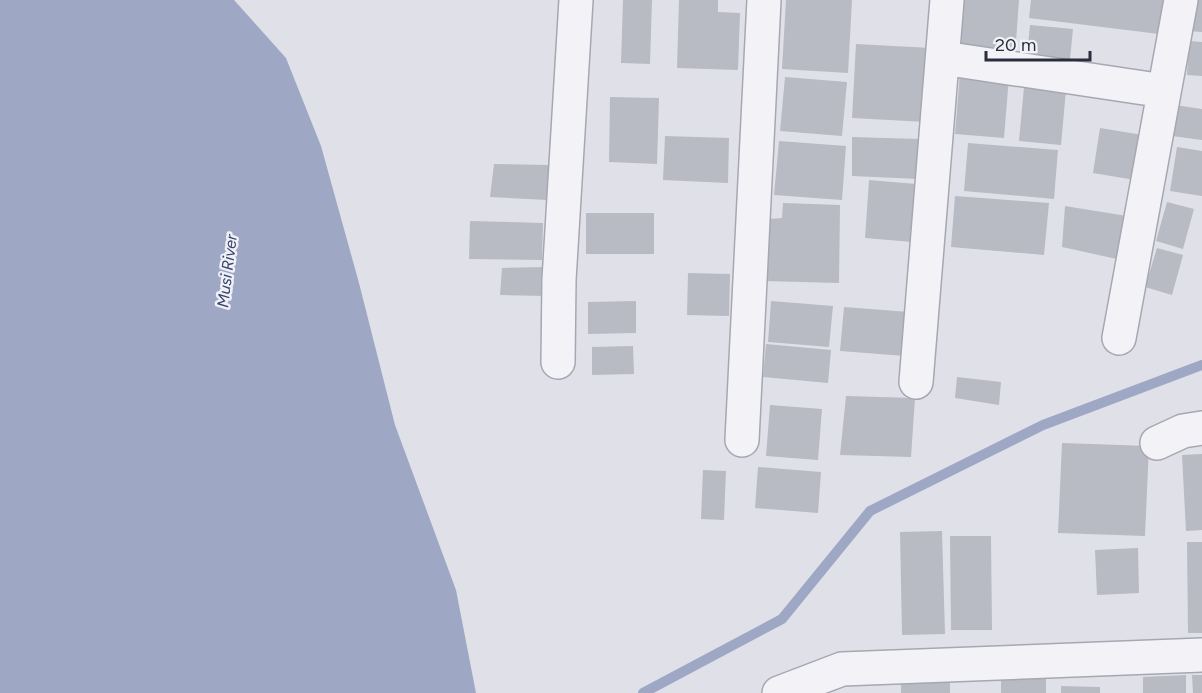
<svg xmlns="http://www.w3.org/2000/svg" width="1202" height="693" viewBox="0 0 1202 693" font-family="Figtree,sans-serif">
	<rect width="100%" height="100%" fill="#e0e1e8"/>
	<path fill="#9ea8c5" d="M 0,0 L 234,0 L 286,58 L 321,146 L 359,283 L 395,425 L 456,590 L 476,693 L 0,693 Z"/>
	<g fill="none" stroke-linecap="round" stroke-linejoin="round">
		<path stroke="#9ea8c5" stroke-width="10" d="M 643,693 L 782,619 L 870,511 L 1043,425 L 1202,365"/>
	</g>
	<path fill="#b8bac4" d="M 623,0 L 652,0 L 650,64 L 621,63 Z
		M 679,0 L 718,0 L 718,12 L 740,13 L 738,70 L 677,68 Z
		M 786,0 L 852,0 L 848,73 L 782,69 Z
		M 964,0 L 1019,0 L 1015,56 L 960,52 Z
		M 1031,0 L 1163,0 L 1159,34 L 1029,18 Z
		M 1190,0 L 1202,0 L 1202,32 L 1188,31 Z
		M 1030,25 L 1073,29 L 1069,69 L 1026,65 Z
		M 1189,41 L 1202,42 L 1202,76 L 1187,75 Z
		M 856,44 L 931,48 L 926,122 L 852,118 Z
		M 960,73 L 1009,77 L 1004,138 L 955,134 Z
		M 1025,76 L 1067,79 L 1061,145 L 1019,141 Z
		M 785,77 L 847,82 L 842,136 L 780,131 Z
		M 610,97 L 659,98 L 657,164 L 609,162 Z
		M 1175,105 L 1202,109 L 1202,140 L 1172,136 Z
		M 1100,128 L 1143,135 L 1135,180 L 1093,173 Z
		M 665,136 L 729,138 L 728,183 L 663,180 Z
		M 852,137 L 920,139 L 919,179 L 852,176 Z
		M 779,141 L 846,146 L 842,200 L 774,195 Z
		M 968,143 L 1058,150 L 1054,199 L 964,191 Z
		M 1177,147 L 1202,151 L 1202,196 L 1170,191 Z
		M 494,164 L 550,165 L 547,200 L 490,197 Z
		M 869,180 L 916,184 L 912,242 L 865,238 Z
		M 955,196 L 1049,203 L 1044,255 L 951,247 Z
		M 1167,202 L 1194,209 L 1183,249 L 1156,241 Z
		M 783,203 L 840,205 L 839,283 L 763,281 L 764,247 L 768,247 L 769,219 L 782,218 Z
		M 1065,206 L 1133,217 L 1126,261 L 1062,247 Z
		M 586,213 L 654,213 L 654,254 L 586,254 Z
		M 470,221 L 543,223 L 542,260 L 469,259 Z
		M 1157,248 L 1183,255 L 1172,295 L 1145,287 Z
		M 546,267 L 547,296 L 500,295 L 502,268 Z
		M 688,273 L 730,274 L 729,316 L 687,315 Z
		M 636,301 L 636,333 L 588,334 L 588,302 Z
		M 771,301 L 833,306 L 829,347 L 768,342 Z
		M 844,307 L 909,312 L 905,356 L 840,351 Z
		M 766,344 L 831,350 L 828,383 L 763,377 Z
		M 633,346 L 634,374 L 592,375 L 592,347 Z
		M 957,377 L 1001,382 L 999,405 L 955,398 Z
		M 846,396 L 915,398 L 911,457 L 840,455 Z
		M 770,405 L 822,409 L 818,460 L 766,456 Z
		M 1062,443 L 1149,446 L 1145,536 L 1058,533 Z
		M 1202,454 L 1202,530 L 1186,531 L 1182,455 Z
		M 758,467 L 821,472 L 818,513 L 755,508 Z
		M 703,470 L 726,471 L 724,520 L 701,519 Z
		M 942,531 L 945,634 L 902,635 L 900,532 Z
		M 950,536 L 991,536 L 992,630 L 951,630 Z
		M 1187,542 L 1202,542 L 1202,633 L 1188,633 Z
		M 1138,548 L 1139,593 L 1097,595 L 1095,550 Z
		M 950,675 L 950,693 L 901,693 L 901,676 Z
		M 1186,675 L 1186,693 L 1143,693 L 1143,677 Z
		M 1192,675 L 1202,675 L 1202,693 L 1193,693 Z
		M 1001,678 L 1046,678 L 1046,693 L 1001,693 Z
		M 1061,686 L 1100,687 L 1100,693 L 1061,693 Z"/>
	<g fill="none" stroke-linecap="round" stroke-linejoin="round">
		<defs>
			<path id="minor" d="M 943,58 L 1164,91
				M 1119,338 L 1181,0
				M 558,362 L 559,280 L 576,0
				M 916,382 L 947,0
				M 742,440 L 764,0
				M 1157,443 L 1183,431 L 1202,428
				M 779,693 L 842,669 L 1202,655"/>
		</defs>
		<use href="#minor" stroke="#a6a7b2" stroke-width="36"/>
		<use href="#minor" stroke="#f3f3f7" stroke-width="33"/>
	</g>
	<g text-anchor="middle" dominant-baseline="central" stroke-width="5" stroke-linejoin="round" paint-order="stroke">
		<g font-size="16" font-style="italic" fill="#38436e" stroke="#f0f1f6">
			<text transform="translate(227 271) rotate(-83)">Musi River</text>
		</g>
	</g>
	<path d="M986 51v9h104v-9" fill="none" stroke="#2a2d3e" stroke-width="3"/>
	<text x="995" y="51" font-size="18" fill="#2a2d3e" stroke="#f0f1f6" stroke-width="4.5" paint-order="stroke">20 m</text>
</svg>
